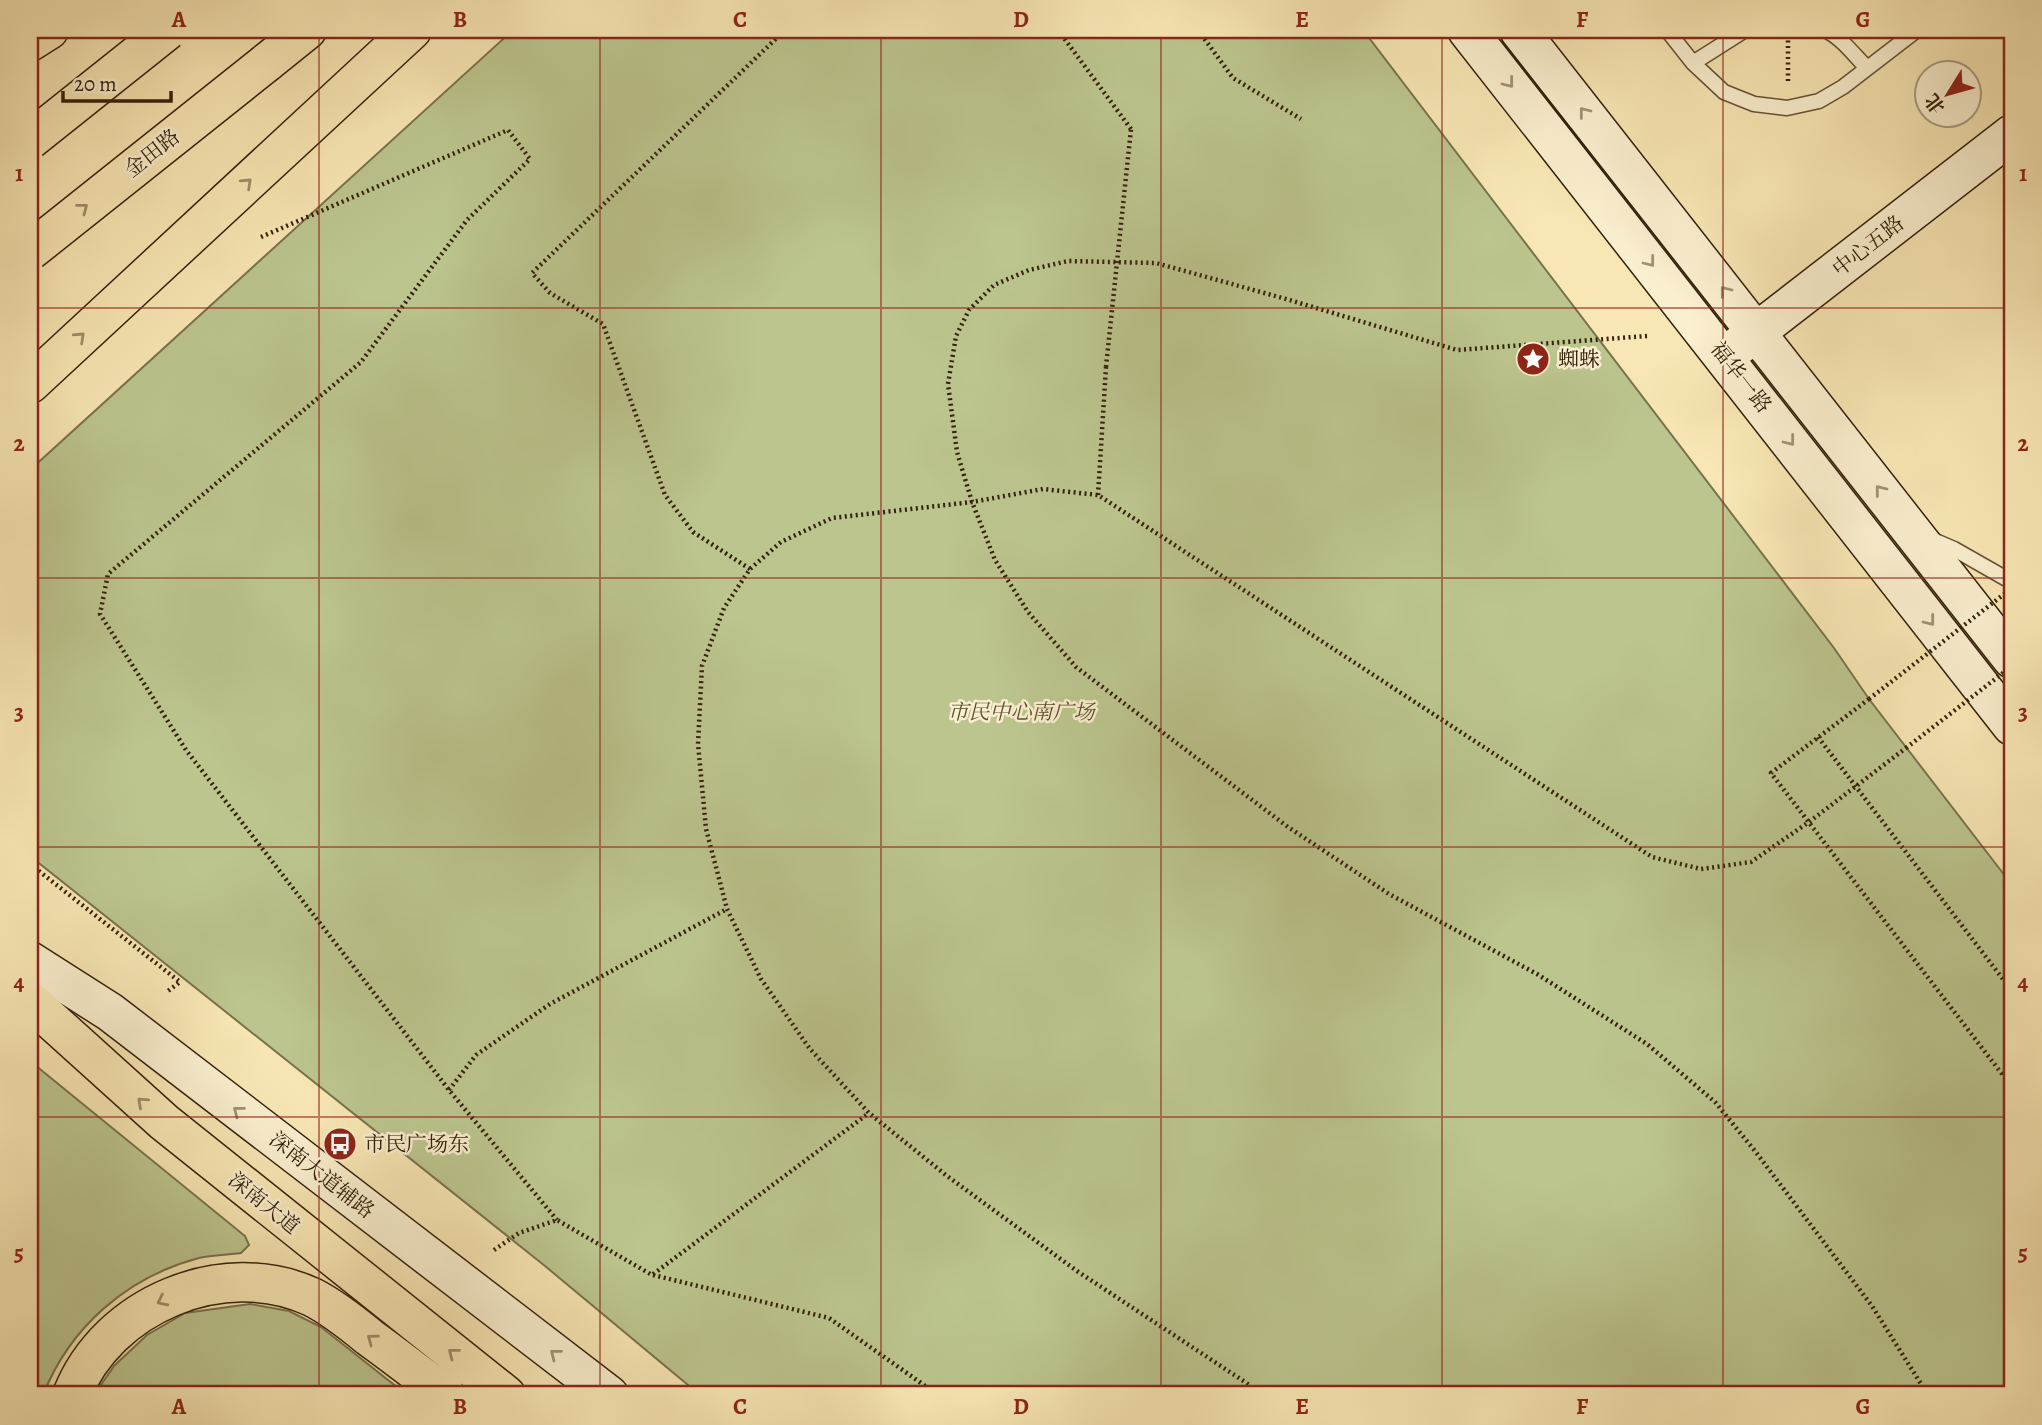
<svg xmlns="http://www.w3.org/2000/svg" width="2042" height="1425" viewBox="0 0 2042 1425" font-family="Alegreya,'Noto Serif SC',serif">
	<rect width="100%" height="100%" fill="#f8e7b4"/>
	<filter id="stains"><feTurbulence type="fractalNoise" baseFrequency=".00286" numOctaves="4"/><feColorMatrix values="0 0 0 0 .2 0 0 0 0 .09 0 0 0 0 .02 0 0 0 .5 -.17"/></filter>
	<radialGradient id="worn" r=".72"><stop offset=".6" stop-color="#630" stop-opacity="0"/><stop offset="1" stop-color="#630" stop-opacity=".3"/></radialGradient>
	<path fill="#bcc58e" stroke="#78734c" stroke-width="2" d="M 513,30 L 1363,30 L 1834,648 L 1869,699 L 2012,885 L 2012,1395 L 700,1395 L 545,1266 L 30,856 L 30,470 Z
		M 30,1061 L 245,1236 L 249,1245 L 241,1253 C 227,1255 213,1255 199,1258 C 127,1277 70,1327 43,1395 L 30,1395 Z
		M 250,1304 L 289,1311 L 321,1327 L 407,1395 L 94,1395 L 114,1366 L 147,1335 L 185,1313 Z"/>
	<g fill="none" stroke-linecap="round" stroke-linejoin="round">
		<defs>
			<path id="lane" d="M 1667,30 L 1693,63 L 1724,92 L 1754,104 L 1787,108 L 1819,101 L 1843,87 L 1917,30
				M 1825,30 C 1842,38 1854,55 1867,68
				M 1693,63 L 1745,30
				M 1933,540 L 1954,549 L 2012,582"/>
			<path id="secondary" d="M 1467,30 L 2012,726
				M 1519,30 L 2012,659
				M 1737,347 L 2012,134
				M 30,961 L 110,1012 L 609,1395"/>
			<path id="primary" d="M 30,42 L 49,30
				M 266,63 L 307,30
				M 30,384 L 412,30
				M 30,1001 L 164,1122 L 506,1395
				M 72,1395 C 107,1305 223,1256 312,1297 C 332,1307 352,1323 369,1337 C 395,1356 420,1375 446,1395"/>
		</defs>
		<use href="#lane" stroke="#655235" stroke-width="17"/>
		<use href="#secondary" stroke="#34210b" stroke-width="41"/>
		<use href="#primary" stroke="#34210b" stroke-width="41"/>
		<path stroke="#34210b" stroke-width="4.5" stroke-dasharray="2 3.5" stroke-linecap="butt" d="M 1058,30 L 1131,129
			M 1198,30 L 1233,78 L 1301,119
			M 2003,30 L 2012,41
			M 1788,81 L 1788,30
			M 261,237 L 508,130 L 530,159 L 467,220 L 361,362 L 108,574 L 100,614 L 186,750 L 449,1090 L 557,1220
			M 1647,336 L 1457,350 L 1286,299 L 1156,263 L 1068,261 L 1029,270 L 994,285 L 969,310 L 956,336 L 948,384 L 957,452 L 972,502 L 995,560 L 1028,612 L 1076,667 L 1288,827 L 1389,894 L 1537,974 L 1647,1044 L 1715,1102 L 1755,1151 L 1872,1306 L 1928,1395
			M 1098,495 L 1106,367
			M 750,569 L 693,532 L 665,495 L 603,324 L 550,293 L 532,273 L 785,30
			M 1869,699 L 1771,773 L 2012,1087
			M 1818,737 L 2012,991
			M 30,864 L 180,982 L 168,991
			M 2003,1075 L 2012,1068
			M 449,1090 L 476,1055 L 550,1004 L 727,909
			M 494,1250 L 519,1233 L 557,1220 L 652,1275 L 869,1113
			M 653,1275 L 829,1318 L 938,1395
			M 1261,1395 L 1245,1382 L 1077,1271 L 947,1176 L 869,1113 L 810,1049 L 761,979 L 727,909 L 706,829 L 698,744 L 702,666 L 724,608 L 750,569 L 781,542 L 832,518 L 972,502 L 1043,489 L 1098,495 L 1652,857 L 1701,869 L 1751,862 L 1809,822 L 1906,748"/>
		<use href="#lane" stroke="#faefce" stroke-width="14"/>
		<use href="#secondary" stroke="#faefce" stroke-width="38"/>
		<use href="#primary" stroke="#f8e7b4" stroke-width="38"/>
		<defs>
			<path id="primary-bridge" d="M 30,140 L 168,30
				M 30,251 L 266,63"/>
		</defs>
		<use href="#primary-bridge" stroke="#34210b" stroke-width="41" stroke-linecap="butt"/>
		<path stroke="#34210b" stroke-width="4.5" stroke-dasharray="2 3.5" stroke-linecap="butt" d="M 1106,367 L 1131,129
			M 1869,699 L 2012,588
			M 1906,748 L 2012,666"/>
		<use href="#primary-bridge" stroke="#f8e7b4" stroke-width="38"/>
	</g>
	<defs><path id="oneway-chevron" d="M-2-3.5L2.5 0L-2 3.5" fill="none" stroke-width="1.6" stroke-linecap="round" stroke-linejoin="round" transform="scale(1.75)"/></defs>
	<g stroke="#a19276">
		<use href="#oneway-chevron" transform="translate(1509 83) rotate(52)"/>
		<use href="#oneway-chevron" transform="translate(1584 112) rotate(-128)"/>
		<use href="#oneway-chevron" transform="translate(1650 262) rotate(52)"/>
		<use href="#oneway-chevron" transform="translate(1725 291) rotate(-128)"/>
		<use href="#oneway-chevron" transform="translate(1790 441) rotate(52)"/>
		<use href="#oneway-chevron" transform="translate(1880 490) rotate(-128)"/>
		<use href="#oneway-chevron" transform="translate(1930 621) rotate(52)"/>
		<use href="#oneway-chevron" transform="translate(238 1111) rotate(-142)"/>
		<use href="#oneway-chevron" transform="translate(555 1354) rotate(-142)"/>
	</g>
	<g stroke="#a08e68">
		<use href="#oneway-chevron" transform="translate(247 183) rotate(-43)"/>
		<use href="#oneway-chevron" transform="translate(83 208) rotate(-38)"/>
		<use href="#oneway-chevron" transform="translate(80 337) rotate(-43)"/>
		<use href="#oneway-chevron" transform="translate(142 1102) rotate(-138)"/>
		<use href="#oneway-chevron" transform="translate(162 1301) rotate(154)"/>
		<use href="#oneway-chevron" transform="translate(372 1339) rotate(-143)"/>
		<use href="#oneway-chevron" transform="translate(453 1353) rotate(-142)"/>
	</g>
	<path fill="none" stroke="#8f2418" stroke-width="2" stroke-opacity="0.55" d="M 319,30 L 319,1395M 600,30 L 600,1395M 881,30 L 881,1395M 1161,30 L 1161,1395M 1442,30 L 1442,1395M 1723,30 L 1723,1395M 30,308 L 2012,308M 30,578 L 2012,578M 30,847 L 2012,847M 30,1117 L 2012,1117"/>
	<defs>
		<symbol id="sight-disc" viewBox="-11 -11 22 22"><circle r="9.5" fill="#8f2418" stroke="#faefce"/><path d="M0-6L1.8-2.2L6-1.7L2.9 1.2L3.7 5.4L0 3.3L-3.7 5.4L-2.9 1.2L-6-1.7L-1.8-2.2Z" fill="#fff"/></symbol>
		<symbol id="bus-disc" viewBox="-11 -11 22 22"><circle r="9.5" fill="#8f2418" stroke="#faefce"/><path d="M-5-6H5V4H4V6H2V4H-2V6H-4V4H-5ZM-3.5-4V0h7V-4ZM-3.5 1.2v1.5H-2V1.2ZM2 1.2v1.5H3.5V1.2Z" fill="#fff"/></symbol>
	</defs>
	<g fill-rule="evenodd">
		<use href="#sight-disc" x="1514" y="340" width="38" height="38"/>
		<use href="#bus-disc" x="321" y="1125" width="38" height="38"/>
	</g>
	<g text-anchor="middle" dominant-baseline="central" stroke-width="5" stroke-linejoin="round" paint-order="stroke">
		<g font-size="21" fill="#34210b" stroke="#faefce">
			<text transform="translate(152 153) rotate(-38)">金田路</text>
			<text transform="translate(1868 246) rotate(-38)">中心五路</text>
			<text transform="translate(1741 377) rotate(52)">福华一路</text>
			<text transform="translate(322 1175) rotate(38)">深南大道辅路</text>
			<text transform="translate(264 1203) rotate(39)">深南大道</text>
		</g>
		<g font-size="21" fill="#34210b" stroke="#faefce" text-anchor="start">
			<text x="1558" y="359">蜘蛛</text>
			<text x="364" y="1144">市民广场东</text>
		</g>
		<g font-size="21" font-style="italic" fill="#5d5232" stroke="#faefce">
			<text x="1021" y="712">市民中心南广场</text>
		</g>
	</g>
	<rect width="2042" height="1425" fill="none" stroke="#f8e7b4" stroke-width="77"/>
	<g transform="translate(1948 94) rotate(233)"><circle r="33" fill="#faefce" stroke="#ab9d80" stroke-width="2"/>
	<path d="M0-5L12 26L0 18L-12 26Z" fill="#8f2418"/>
	<text y="-10" font-size="19" font-weight="bold" text-anchor="middle" fill="#34210b">北</text>
	</g>
	<path d="M63 91v10h108v-10" fill="none" stroke="#34210b" stroke-width="3.5"/>
	<text x="74" y="91" font-size="21" fill="#34210b" stroke="#faefce" stroke-width="5" paint-order="stroke">20 m</text>
	<rect x="38" y="38" width="1966" height="1348" fill="none" stroke="#8f2418" stroke-width="2.5"/>
	<g font-size="23" text-anchor="middle" font-weight="bold" fill="#8f2418">
		<text x="179" y="27">A</text>
		<text x="460" y="27">B</text>
		<text x="740" y="27">C</text>
		<text x="1021" y="27">D</text>
		<text x="1302" y="27">E</text>
		<text x="1582" y="27">F</text>
		<text x="1863" y="27">G</text>
		<text x="19" y="181">1</text>
		<text x="2023" y="181">1</text>
		<text x="19" y="451">2</text>
		<text x="2023" y="451">2</text>
		<text x="19" y="720">3</text>
		<text x="2023" y="720">3</text>
		<text x="19" y="990">4</text>
		<text x="2023" y="990">4</text>
		<text x="19" y="1260">5</text>
		<text x="2023" y="1260">5</text>
		<text x="179" y="1414">A</text>
		<text x="460" y="1414">B</text>
		<text x="740" y="1414">C</text>
		<text x="1021" y="1414">D</text>
		<text x="1302" y="1414">E</text>
		<text x="1582" y="1414">F</text>
		<text x="1863" y="1414">G</text>
	</g>
	<rect width="100%" height="100%" filter="url(#stains)"/>
	<rect width="100%" height="100%" fill="url(#worn)"/>
</svg>
